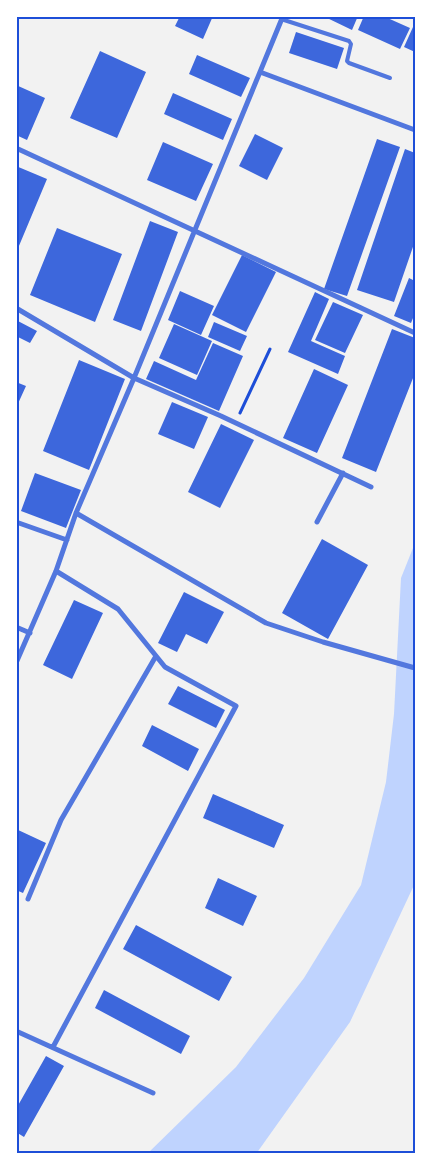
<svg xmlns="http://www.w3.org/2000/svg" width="431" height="1170" viewBox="0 0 431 1170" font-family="'Crimson Pro',serif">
	<rect width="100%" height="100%" fill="#f2f2f2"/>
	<path fill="#bfd3fe" d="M 415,543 L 415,883 L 350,1022 L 256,1154 L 147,1154 L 236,1067 L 304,978 L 361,885 L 386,782 L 394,714 L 401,578 Z"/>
	<path fill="#3d67dc" d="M 180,16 L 213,16 L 203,39 L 175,26 Z
		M 323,16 L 358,16 L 352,30 Z
		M 364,16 L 383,16 L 410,28 L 400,49 L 358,30 Z
		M 413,27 L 415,28 L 415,52 L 404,47 Z
		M 296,32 L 344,48 L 337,69 L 289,53 Z
		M 100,51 L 146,72 L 117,138 L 70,118 Z
		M 197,55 L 250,78 L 241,97 L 189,74 Z
		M 16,85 L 45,98 L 27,140 L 16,135 Z
		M 173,93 L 232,119 L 223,140 L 164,114 Z
		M 255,134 L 283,148 L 267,180 L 239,166 Z
		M 377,139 L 400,147 L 347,296 L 324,289 Z
		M 163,142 L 213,164 L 196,201 L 147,180 Z
		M 405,149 L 415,153 L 415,241 L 394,302 L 357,290 Z
		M 16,166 L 47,179 L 16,253 Z
		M 150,221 L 178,232 L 141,331 L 113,320 Z
		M 57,228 L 122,254 L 95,322 L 30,295 Z
		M 242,255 L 276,272 L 246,332 L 212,315 Z
		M 409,278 L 415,281 L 415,313 L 411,323 L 394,316 Z
		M 180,291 L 214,306 L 201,335 L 168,320 Z
		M 315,292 L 329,299 L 311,341 L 345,356 L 338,374 L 288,352 Z
		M 333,302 L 363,315 L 345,353 L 315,340 Z
		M 16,320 L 37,331 L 30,343 L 16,336 Z
		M 214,322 L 247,336 L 240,351 L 208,337 Z
		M 174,324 L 212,341 L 197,375 L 159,358 Z
		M 392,329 L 415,338 L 415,373 L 376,472 L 342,458 Z
		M 213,343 L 243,356 L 219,411 L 146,379 L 154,361 L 196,380 Z
		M 79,360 L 125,379 L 89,470 L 43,451 Z
		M 314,369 L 348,385 L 317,453 L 283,438 Z
		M 16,382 L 26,386 L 16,408 Z
		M 172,402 L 208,417 L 194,449 L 158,434 Z
		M 221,424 L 254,440 L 220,508 L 188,492 Z
		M 35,473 L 81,490 L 66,528 L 21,511 Z
		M 322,539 L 368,565 L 328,639 L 282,613 Z
		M 184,592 L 224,612 L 207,644 L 186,634 L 177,652 L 158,643 Z
		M 74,600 L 103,613 L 72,679 L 43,665 Z
		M 178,686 L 225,710 L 216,728 L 168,704 Z
		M 152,725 L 199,749 L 188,771 L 142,746 Z
		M 213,794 L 284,825 L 274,848 L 203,818 Z
		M 16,829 L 46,843 L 23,893 L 16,890 Z
		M 218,878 L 257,896 L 243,926 L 205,908 Z
		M 136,925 L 232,977 L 219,1001 L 123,949 Z
		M 104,990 L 190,1036 L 181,1054 L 95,1008 Z
		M 46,1056 L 64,1066 L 24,1137 L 16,1132 L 16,1109 Z"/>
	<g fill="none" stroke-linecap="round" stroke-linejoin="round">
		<path stroke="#1d4ed8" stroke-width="3" d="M 240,413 L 270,349"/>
		<path stroke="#5277de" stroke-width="4" d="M 412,16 L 415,18
			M 281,19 L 349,41 L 351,44 L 347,61 L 349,63 L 390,78"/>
		<path stroke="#5277de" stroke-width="5" d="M 260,72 L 415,130
			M 16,148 L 415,333
			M 16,308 L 134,378 L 221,416 L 371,487
			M 76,513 L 266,623 L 323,642 L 415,668
			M 16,522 L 67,540
			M 317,522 L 343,473
			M 16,627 L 30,633
			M 16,663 L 56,571 L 76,513 L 134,378 L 283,16
			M 28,899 L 61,820 L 156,656
			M 16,1031 L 153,1093
			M 53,1047 L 236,706 L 165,667 L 118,609 L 56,571"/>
	</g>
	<rect width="431" height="1170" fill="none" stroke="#ffffff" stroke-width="35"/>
	<rect x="18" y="18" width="396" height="1134" fill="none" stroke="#1d4ed8" stroke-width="2"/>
</svg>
